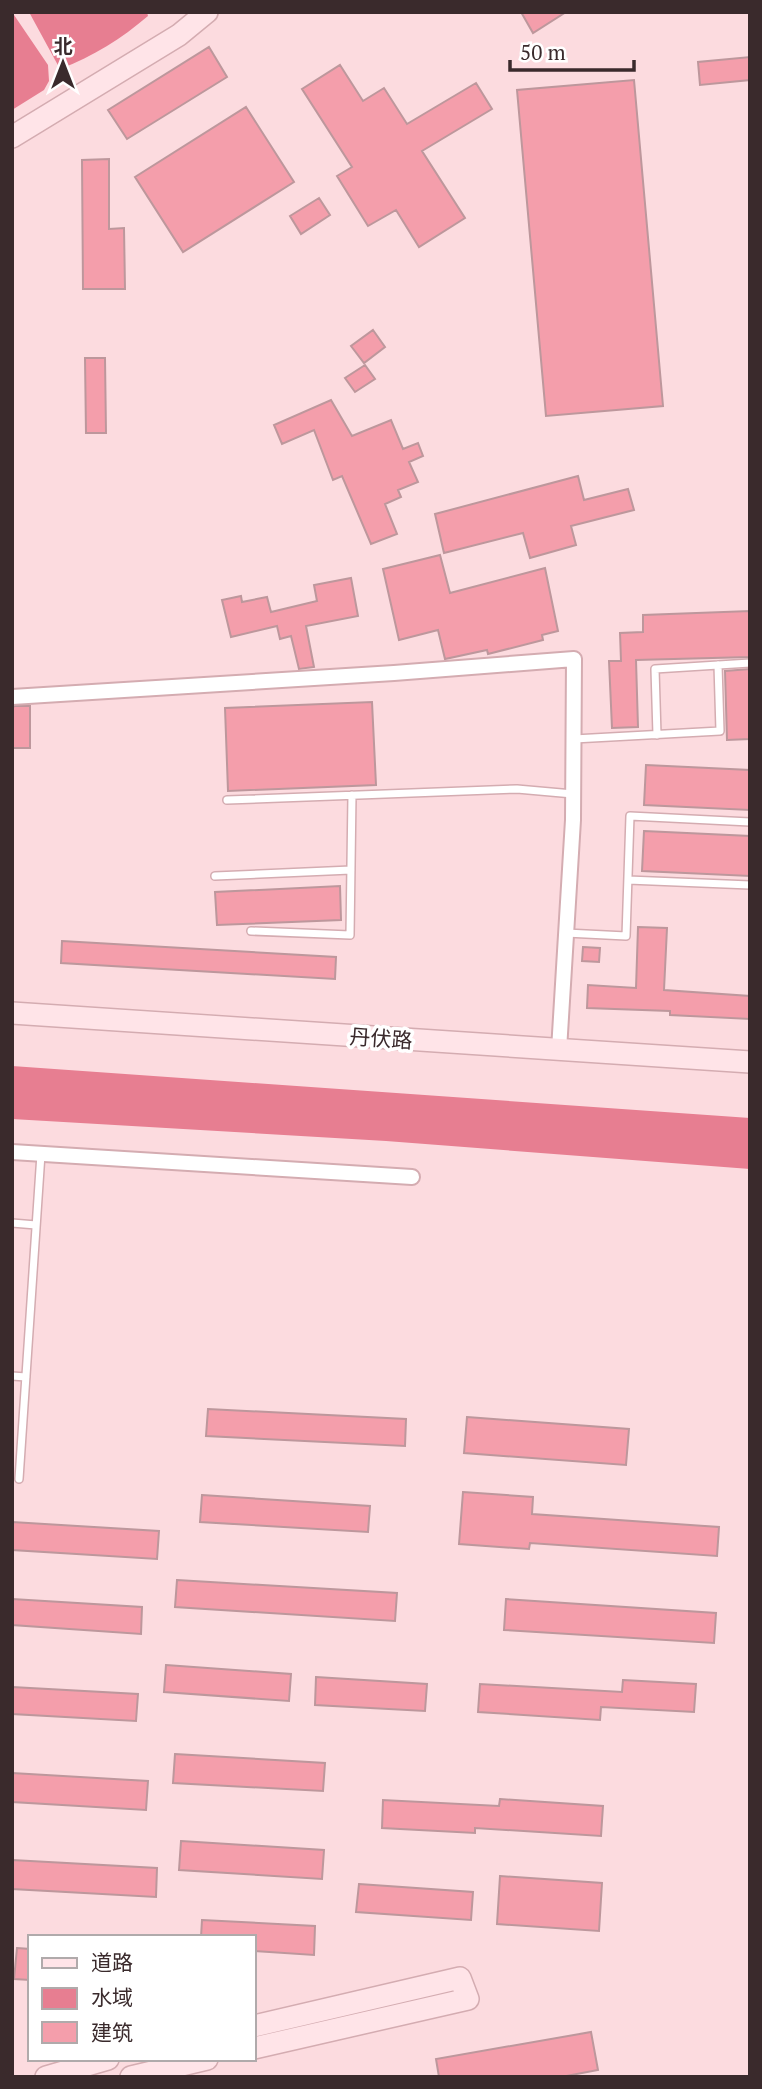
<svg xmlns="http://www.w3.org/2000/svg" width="762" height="2089" viewBox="0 0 762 2089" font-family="'PT Serif','Noto Sans SC',serif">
	<rect width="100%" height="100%" fill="#fcdbdf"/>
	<path fill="#e77e91" d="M 12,12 L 48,65 L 49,81 L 44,90 L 12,110 Z
		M 29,12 L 147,12 L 148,16 C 121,39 94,56 60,69 Z
		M 12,1066 L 750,1118 L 750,1169 L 386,1141 L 12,1119 Z"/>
	<path fill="#f49eab" stroke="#bd979c" stroke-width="2" d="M 521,12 L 566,12 L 533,33 Z
		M 209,47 L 227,77 L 127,139 L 108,110 Z
		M 750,57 L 750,80 L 700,85 L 698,62 Z
		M 340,65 L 363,101 L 384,88 L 407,124 L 476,83 L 492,109 L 422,151 L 465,218 L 419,247 L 396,210 L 368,226 L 337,176 L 352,167 L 302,89 Z
		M 634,80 L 663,406 L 546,416 L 517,90 Z
		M 246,107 L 294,182 L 183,252 L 135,177 Z
		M 109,159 L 109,229 L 124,228 L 125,289 L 83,289 L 82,160 Z
		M 319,198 L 330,215 L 301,234 L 290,216 Z
		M 373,330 L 385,347 L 364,363 L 351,346 Z
		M 85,358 L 105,358 L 106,433 L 86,433 Z
		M 365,365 L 375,379 L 355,392 L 345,378 Z
		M 331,400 L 352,436 L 391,420 L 403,449 L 418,443 L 423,456 L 409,462 L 418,482 L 398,490 L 401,497 L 385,504 L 397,534 L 371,544 L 342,476 L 333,480 L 314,430 L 282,444 L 274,425 Z
		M 578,476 L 584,500 L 628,489 L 634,510 L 571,526 L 576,545 L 530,558 L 523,533 L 444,553 L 435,514 Z
		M 440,555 L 450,593 L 545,568 L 558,631 L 542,635 L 543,640 L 488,654 L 487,650 L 445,659 L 438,630 L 399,640 L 383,569 Z
		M 351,578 L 358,616 L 306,626 L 314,667 L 299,669 L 291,636 L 280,639 L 277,626 L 231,637 L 222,600 L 241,596 L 242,602 L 267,597 L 271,612 L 317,601 L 314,585 Z
		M 750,611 L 750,657 L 636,660 L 638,727 L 612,728 L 609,661 L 621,661 L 620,633 L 643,632 L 643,615 Z
		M 750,669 L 750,739 L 727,740 L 725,671 Z
		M 372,702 L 376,785 L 228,791 L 225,708 Z
		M 15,706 L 30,706 L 30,748 L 12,748 L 12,707 Z
		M 646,765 L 750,770 L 750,810 L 644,805 Z
		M 644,831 L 750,836 L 750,876 L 642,871 Z
		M 340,886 L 341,920 L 217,925 L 215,892 Z
		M 638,927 L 667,928 L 664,990 L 750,996 L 750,1019 L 670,1015 L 670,1011 L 587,1008 L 588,985 L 636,988 Z
		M 62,941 L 336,957 L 335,979 L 61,963 Z
		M 583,947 L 600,948 L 599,962 L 582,961 Z
		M 208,1409 L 406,1419 L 405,1446 L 206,1436 Z
		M 467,1417 L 629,1429 L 626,1465 L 464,1453 Z
		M 463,1492 L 533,1497 L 532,1514 L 719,1527 L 717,1556 L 530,1543 L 529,1549 L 459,1544 Z
		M 202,1495 L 370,1506 L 368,1532 L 200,1522 Z
		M 12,1522 L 159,1531 L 157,1559 L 12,1550 Z
		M 177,1580 L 397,1593 L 395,1621 L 175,1607 Z
		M 12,1599 L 142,1607 L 141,1634 L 12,1625 Z
		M 506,1599 L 716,1613 L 714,1643 L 504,1630 Z
		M 166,1665 L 291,1674 L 289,1701 L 164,1692 Z
		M 316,1677 L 427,1684 L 425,1711 L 315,1705 Z
		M 623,1680 L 696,1684 L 694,1712 L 601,1707 L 600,1720 L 478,1712 L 480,1684 L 622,1692 Z
		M 12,1687 L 138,1694 L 136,1721 L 12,1714 Z
		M 175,1754 L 325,1763 L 323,1791 L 173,1783 Z
		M 12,1773 L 148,1781 L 146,1810 L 12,1802 Z
		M 500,1799 L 603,1806 L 601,1836 L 475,1828 L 475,1833 L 382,1828 L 383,1800 L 499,1806 Z
		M 181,1841 L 324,1850 L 322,1879 L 179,1870 Z
		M 12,1860 L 157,1868 L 156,1897 L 12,1889 Z
		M 500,1876 L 602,1883 L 599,1931 L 497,1924 Z
		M 359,1884 L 473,1892 L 471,1920 L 356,1912 Z
		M 202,1920 L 315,1926 L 314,1955 L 254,1951 L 254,1937 L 201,1937 Z
		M 17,1948 L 30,1949 L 30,1980 L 14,1979 Z
		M 591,2032 L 598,2070 L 561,2077 L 439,2077 L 436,2059 Z"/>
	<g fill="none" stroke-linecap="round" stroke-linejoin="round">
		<defs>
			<path id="lane" d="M 657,735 L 655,669 L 750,663
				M 574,739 L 720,731 L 718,665
				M 227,800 L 517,789 L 573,794
				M 215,876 L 351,870
				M 628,880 L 750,885
				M 251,931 L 350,935 L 352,795
				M 566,933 L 626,936 L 630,816 L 750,822
				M 12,1223 L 36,1225
				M 12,1376 L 26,1377
				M 19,1479 L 41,1154"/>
			<path id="street" d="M 12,697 L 394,673 L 574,659 L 573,820 L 559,1050
				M 12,1152 L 412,1177"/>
			<path id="secondary" d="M 12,137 L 179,35 L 207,12
				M 12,1013 L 750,1062
				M 254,2026 L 460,1978 L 468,1999 L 254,2048
				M 46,2077 L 108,2059
				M 131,2077 L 207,2059"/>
		</defs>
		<use href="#lane" stroke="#d4acb1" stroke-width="10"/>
		<use href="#street" stroke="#d4acb1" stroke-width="18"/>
		<use href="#secondary" stroke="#d4acb1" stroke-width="24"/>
		<use href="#lane" stroke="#fff" stroke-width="7"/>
		<use href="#street" stroke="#fff" stroke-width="14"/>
		<use href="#secondary" stroke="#ffe4e8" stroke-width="21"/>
	</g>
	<g text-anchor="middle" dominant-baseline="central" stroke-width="7" stroke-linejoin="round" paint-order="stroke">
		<g font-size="21" fill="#3a2a2c" stroke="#fff">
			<text transform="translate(381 1038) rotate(4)">丹伏路</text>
		</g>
	</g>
	<rect width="762" height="2089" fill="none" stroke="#3a2a2c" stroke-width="28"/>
	<rect x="28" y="1935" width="228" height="126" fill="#ffffff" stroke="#b0aaab" stroke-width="2"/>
	<rect x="42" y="1958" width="35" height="10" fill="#ffe4e8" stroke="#b0aaab" stroke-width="2"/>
	<text x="91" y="1970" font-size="21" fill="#3a2a2c">道路</text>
	<rect x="42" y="1988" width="35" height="21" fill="#e77e91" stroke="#b0aaab" stroke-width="2"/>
	<text x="91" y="2005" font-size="21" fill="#3a2a2c">水域</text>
	<rect x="42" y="2022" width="35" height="21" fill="#f49eab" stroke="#b0aaab" stroke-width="2"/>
	<text x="91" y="2040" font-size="21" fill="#3a2a2c">建筑</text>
	<g transform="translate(63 63)" stroke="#ffffff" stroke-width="5" paint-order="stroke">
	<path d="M0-5L12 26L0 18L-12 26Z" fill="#3a2a2c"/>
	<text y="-10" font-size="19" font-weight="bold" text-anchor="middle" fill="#3a2a2c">北</text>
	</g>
	<path d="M510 60v10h124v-10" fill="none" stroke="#3a2a2c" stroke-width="3.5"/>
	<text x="520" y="60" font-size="21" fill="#3a2a2c" stroke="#ffffff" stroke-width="5" paint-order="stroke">50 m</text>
</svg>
